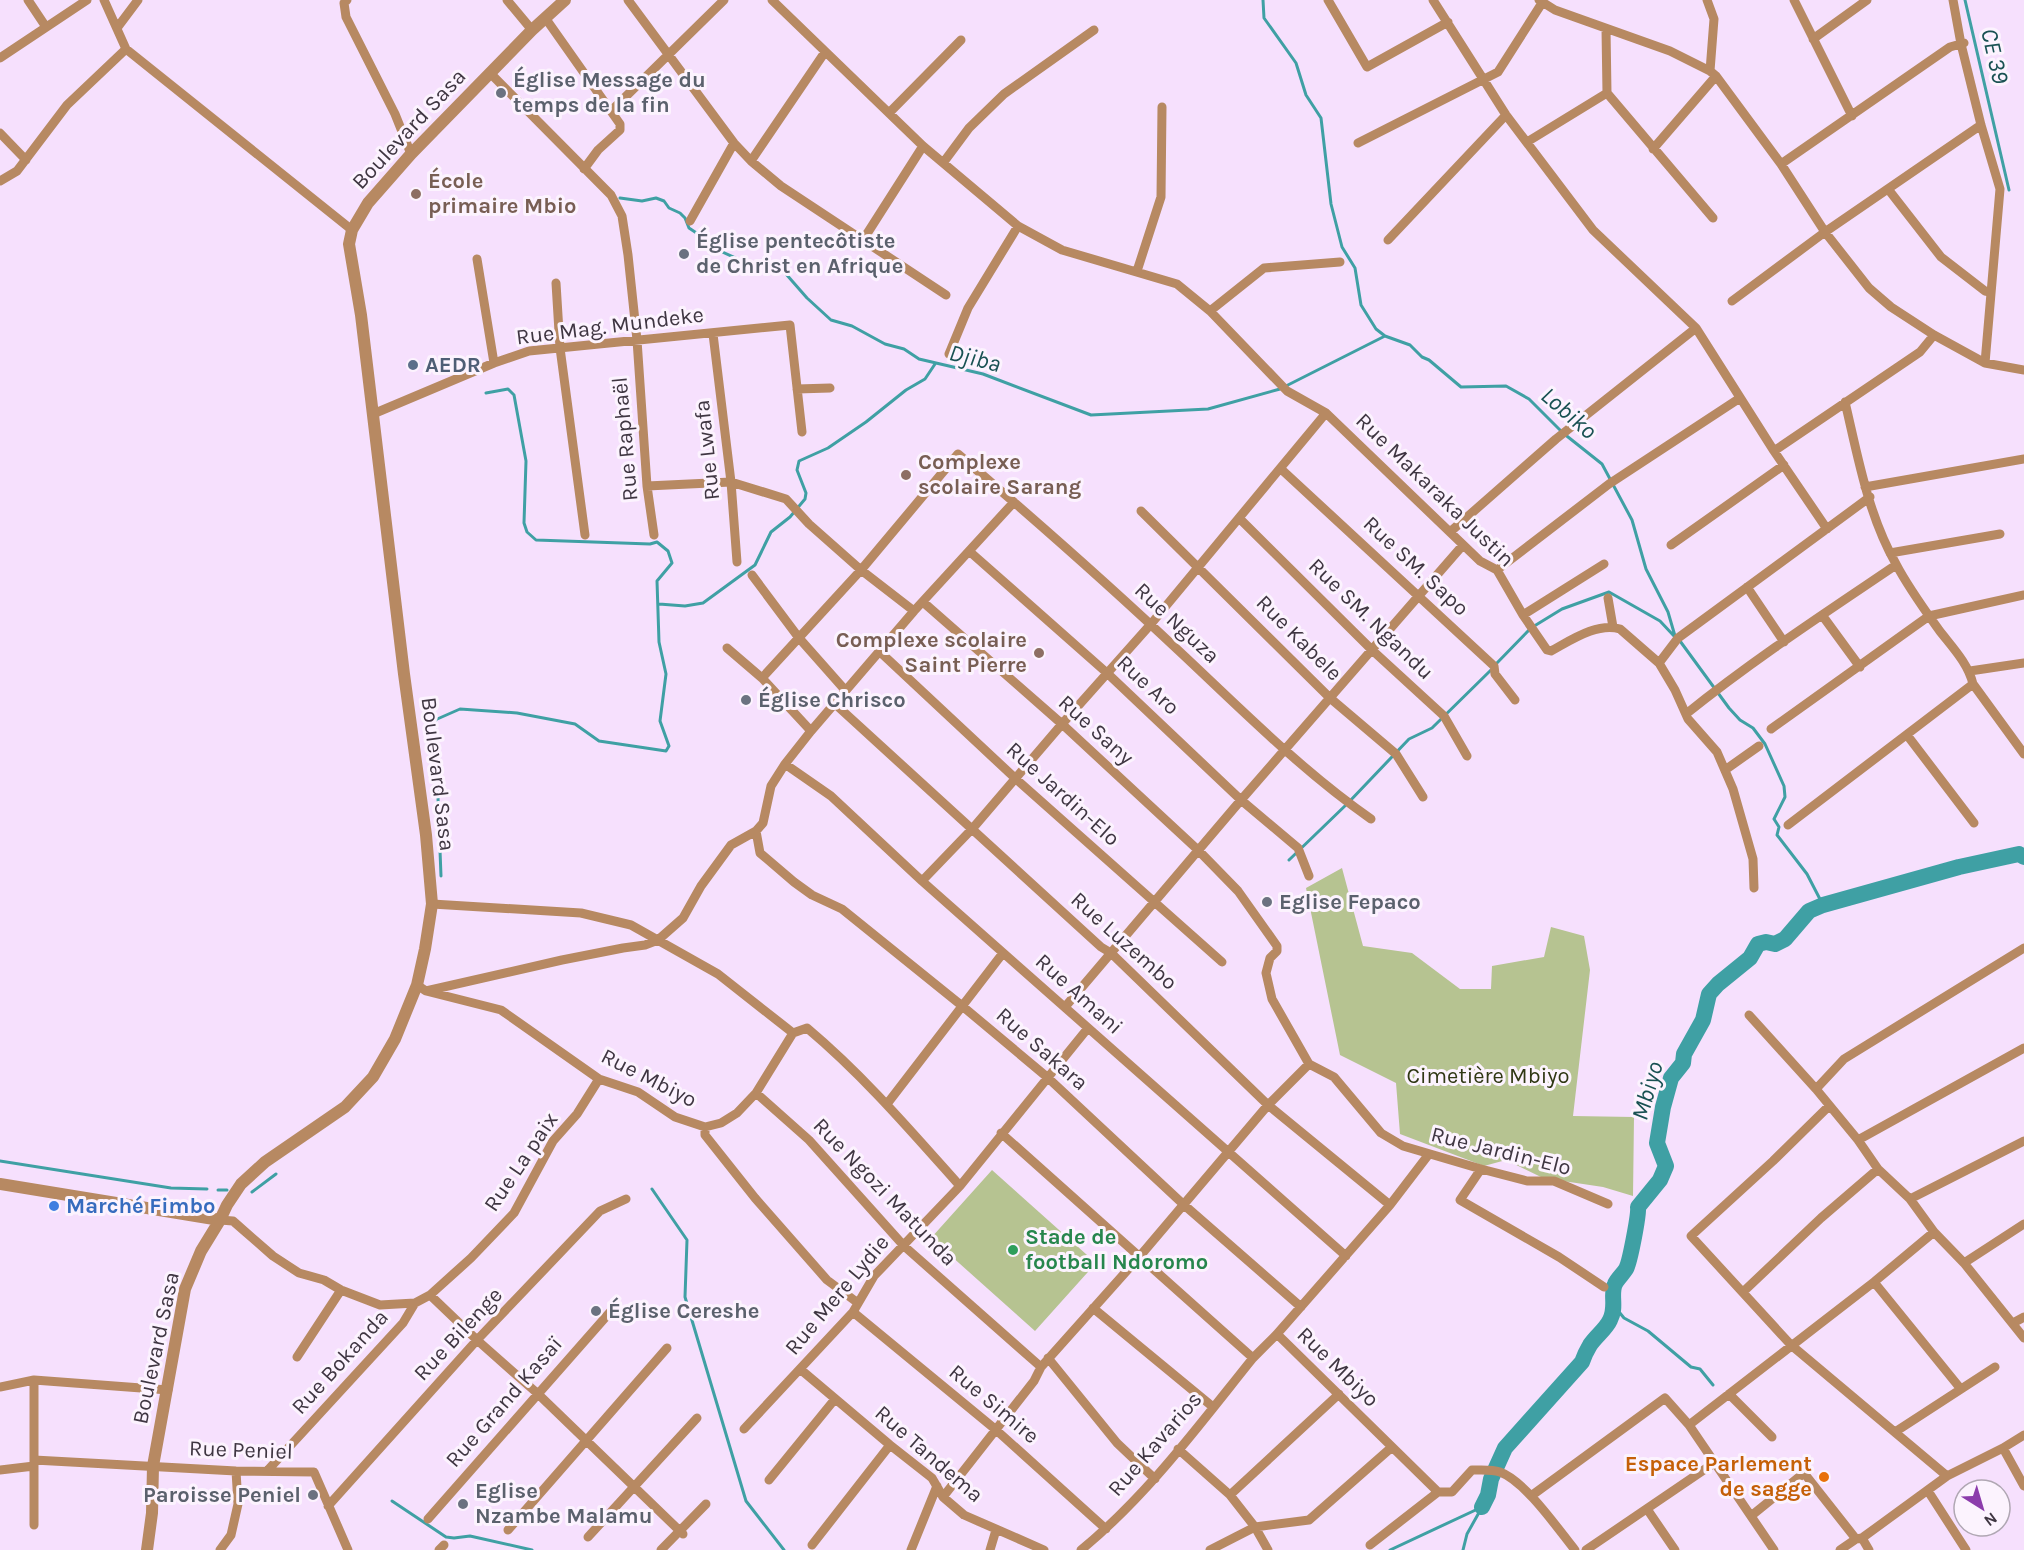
<svg xmlns="http://www.w3.org/2000/svg" width="2024" height="1550" viewBox="0 0 2024 1550" font-family="Karla,sans-serif">
	<rect width="100%" height="100%" fill="#f6e0fd"/>
	<path fill="#b6c391" d="M 1342,868 L 1363,946 L 1412,953 L 1460,989 L 1491,989 L 1492,966 L 1544,957 L 1551,927 L 1584,936 L 1590,970 L 1573,1116 L 1634,1117 L 1633,1196 L 1603,1187 L 1543,1178 L 1506,1160 L 1484,1166 L 1400,1134 L 1396,1083 L 1340,1055 L 1306,888 Z
		M 992,1170 L 1096,1263 L 1035,1331 L 931,1238 Z"/>
	<g fill="none" stroke-linecap="round" stroke-linejoin="round">
		<path stroke="#3fa0a4" stroke-width="3" d="M 1263,0 L 1264,18 L 1296,63 L 1306,95 L 1321,118 L 1331,204 L 1342,247 L 1355,268 L 1361,305 L 1376,329 L 1385,336 L 1410,345 L 1422,357 L 1429,360 L 1461,387 L 1506,386 L 1529,399 L 1563,433 L 1602,464 L 1632,520 L 1646,569 L 1668,612 L 1675,636
			M 1965,0 L 2009,190
			M 620,198 L 642,201 L 656,198 L 664,201 L 669,208 L 680,213 L 685,218 L 689,228 L 713,244 L 718,250 L 751,265 L 765,261 L 786,274 L 807,298 L 831,320 L 852,326 L 885,344 L 904,349 L 919,359 L 983,374 L 1091,415 L 1208,409 L 1280,389 L 1385,336
			M 659,604 L 685,606 L 703,603 L 755,565 L 771,532 L 790,517 L 805,499 L 806,493 L 797,470 L 799,461 L 828,448 L 866,422 L 906,390 L 925,379 L 935,364
			M 1680,641 L 1729,708 L 1740,720 L 1753,728 L 1765,744 L 1784,786 L 1785,797 L 1774,819 L 1779,827 L 1777,835 L 1807,874 L 1823,905
			M 1496,664 L 1531,628 L 1562,609 L 1609,592 L 1660,621 L 1674,636
			M 1289,860 L 1348,803 L 1409,739 L 1432,728 L 1492,669
			M 441,876 L 435,720 L 460,709 L 517,713 L 575,724 L 599,741 L 666,751 L 669,746 L 660,721 L 666,674 L 659,642 L 657,581 L 672,563 L 668,551 L 657,542 L 650,544 L 536,540 L 527,532 L 524,523 L 526,461 L 514,395 L 508,389 L 486,393
			M 0,1161 L 171,1188 L 207,1189
			M 652,1189 L 687,1240 L 685,1297 L 746,1501 L 784,1550
			M 218,1190 L 227,1190
			M 252,1192 L 276,1174
			M 1615,1307 L 1624,1318 L 1648,1331 L 1691,1367 L 1700,1369 L 1713,1385
			M 392,1501 L 446,1537 L 454,1538 L 470,1536 L 532,1550
			M 1390,1550 L 1482,1507
			M 1463,1550 L 1467,1534 L 1481,1509"/>
		<path stroke="#3fa0a4" stroke-width="16" d="M 1482,1507 L 1488,1495 L 1491,1479 L 1505,1448 L 1582,1362 C 1584,1356 1587,1350 1590,1345 C 1596,1336 1606,1329 1610,1320 C 1617,1307 1610,1294 1615,1284 C 1617,1279 1623,1274 1626,1269 C 1630,1262 1639,1214 1638,1207 L 1660,1180 L 1666,1166 L 1657,1143 L 1663,1107 L 1671,1078 L 1683,1063 L 1684,1054 L 1703,1020 L 1709,994 L 1718,984 L 1750,958 L 1758,944 L 1766,942 L 1775,944 L 1785,939 L 1809,911 L 1823,905 L 1959,867 L 2019,854 L 2024,857"/>
		<path stroke="#b78962" stroke-width="9" d="M 28,0 L 46,27
			M 104,0 L 126,49 L 352,230
			M 347,0 L 344,3 L 346,17 L 395,114 L 411,154
			M 507,0 L 532,30
			M 628,0 L 734,143 L 751,161 L 781,186 L 946,295
			M 772,0 L 923,146 L 1018,226 L 1062,250 L 1177,284 L 1210,311 L 1287,391 L 1326,413 L 1480,561 L 1497,570 L 1523,615 L 1547,650 L 1551,651 C 1570,641 1597,622 1620,629 L 1659,663 L 1675,690 L 1688,719 L 1717,752 L 1733,789 L 1753,859 L 1754,888
			M 1328,0 L 1367,67 L 1448,22
			M 1433,0 L 1506,115 L 1593,230 L 1696,328 L 1774,451 L 1827,529
			M 1539,0 L 1555,10 L 1670,51 L 1710,71 L 1716,76 L 1781,164 L 1825,232 L 1869,288 L 1891,307 L 1934,335 L 1985,363 L 2024,370
			M 1707,0 L 1714,19 L 1710,71
			M 1794,0 L 1852,116
			M 1953,0 L 1961,44 L 1981,125 L 2000,189 L 1985,363
			M 546,19 L 620,124 L 620,130 L 598,150 L 584,169
			M 117,28 L 138,0
			M 1606,29 L 1607,93 L 1713,218
			M 1813,39 L 1867,0
			M 0,58 L 87,0
			M 490,73 L 611,195 L 622,216 L 628,255 L 637,340 L 647,486 L 654,535
			M 611,111 L 724,0
			M 889,113 L 961,40
			M 0,133 L 26,160
			M 1527,142 L 1607,93
			M 1358,143 L 1498,72 L 1542,3
			M 1653,149 L 1716,76
			M 751,161 L 825,52
			M 943,163 L 969,128 L 1004,94 L 1094,30
			M 1781,164 L 1950,47 L 1964,43
			M 0,181 L 17,171 L 67,105 L 126,49
			M 1888,189 L 1941,257 L 1985,291 L 1990,292
			M 690,221 L 734,143
			M 863,240 L 923,146
			M 1388,240 L 1506,115
			M 477,259 L 494,363
			M 1137,271 L 1161,197 L 1162,107
			M 556,283 L 560,348 L 585,535
			M 1732,301 L 1825,232 L 1981,125
			M 1210,311 L 1264,268 L 1340,262
			M 713,334 L 731,482 L 737,562
			M 949,354 L 968,308 L 1018,226
			M 797,389 L 830,388
			M 1845,402 C 1858,457 1868,515 1896,564 C 1908,587 1924,609 1939,630 C 1952,647 1968,663 1973,684 L 2024,754
			M 373,414 L 494,363 L 529,351 L 790,325 L 802,432
			M 1774,451 L 1920,352 L 1934,335
			M 1281,469 L 1494,666 L 1495,674 L 1515,700
			M 647,486 L 731,482 L 786,499 L 809,524 L 861,570 L 914,611
			M 1865,487 L 2024,459
			M 1141,511 L 1330,698 L 1396,754 L 1423,797
			M 1239,518 L 1372,650 L 1444,716 L 1467,756
			M 1450,532 L 1556,439 L 1696,328
			M 1671,545 L 1784,465
			M 969,551 L 1107,673 L 1241,800 L 1298,848 L 1309,876
			M 1890,553 L 2000,534
			M 1497,570 L 1609,484 L 1740,398
			M 752,575 L 799,638 L 845,690
			M 1747,587 L 1784,642
			M 1608,598 L 1613,627
			M 923,602 L 1062,724 L 1198,850 L 1238,891 L 1277,946 L 1277,951 L 1270,958 L 1266,973 L 1272,999 L 1309,1064 L 1334,1077 L 1381,1133 L 1403,1146 L 1481,1169 L 1527,1181 L 1554,1181 L 1608,1204
			M 1523,615 L 1604,564
			M 1822,615 L 1860,667
			M 727,648 L 762,678 L 811,731
			M 879,651 L 1016,779 L 1222,962
			M 1659,663 L 1678,638 L 1870,497
			M 1970,671 L 2024,663
			M 762,678 L 861,570 L 958,454 C 1033,518 1107,583 1179,651 C 1241,709 1301,770 1371,819
			M 834,703 L 1101,947 L 1111,953 L 1268,1105 L 1390,1205
			M 1686,714 C 1753,660 1825,613 1896,565
			M 1771,729 L 1929,616 L 2024,595
			M 1907,735 L 1974,823
			M 785,764 L 831,796 L 922,881 L 1346,1256
			M 1725,770 L 1759,746
			M 1788,825 L 1973,684
			M 756,831 L 760,853 L 794,882 L 812,895 L 842,909 L 961,1005 L 1047,1077 L 1183,1204 L 1301,1307
			M 922,881 L 973,828 L 1062,724 L 1151,624 L 1326,413
			M 432,904 L 581,913 L 631,925 L 718,974 L 793,1033 L 807,1028 C 863,1075 911,1131 960,1186
			M 417,985 L 426,991 L 562,960 L 623,948 L 645,945 L 658,940 L 683,918 L 701,886 L 731,845 L 756,831 L 763,823 L 771,786 L 785,764 L 811,731 L 914,611 L 1014,502
			M 426,991 L 501,1010 L 599,1079 L 638,1092 L 675,1117 L 705,1127 L 721,1123 L 737,1113 L 756,1093 L 793,1033
			M 1065,1007 L 1241,800 L 1463,545
			M 1749,1015 L 1816,1089 L 1858,1140 L 1878,1169 L 1910,1199 L 1934,1232 L 1964,1263 L 2024,1338
			M 1816,1089 L 1844,1059 L 2024,948
			M 756,1093 L 809,1140 L 904,1246 L 1041,1367
			M 887,1104 L 1003,953
			M 1829,1106 L 1773,1161 L 1691,1236 L 1791,1345 L 1947,1476
			M 705,1127 L 705,1135 L 755,1198 L 827,1280 L 858,1303
			M 1001,1133 L 1253,1358 L 1277,1334 L 1438,1492 L 1452,1492 L 1472,1470 C 1482,1470 1491,1469 1500,1472 C 1525,1481 1558,1529 1575,1550
			M 1858,1140 L 2024,1048
			M 1481,1169 L 1460,1200 L 1559,1257 L 1604,1287
			M 1910,1199 L 2024,1141
			M 220,1220 L 233,1221 L 273,1256 L 299,1273 L 324,1280 L 341,1290 L 380,1305 L 415,1303 L 430,1295 L 471,1258 L 514,1213 L 553,1141 L 577,1114 L 599,1079
			M 1964,1263 L 2024,1224
			M 1874,1282 L 1960,1388
			M 1743,1292 L 1821,1218 L 1878,1169
			M 430,1295 L 477,1340 L 537,1393 L 683,1534
			M 1093,1308 L 1213,1407
			M 853,1312 L 995,1429 L 1106,1529
			M 2013,1323 L 2024,1317
			M 1277,1334 L 1390,1205 L 1429,1154
			M 297,1357 L 341,1290
			M 1048,1358 L 1117,1443 L 1155,1479
			M 800,1369 L 890,1445 L 932,1478 L 943,1497 L 964,1515 L 1044,1550
			M 34,1380 L 34,1525
			M 0,1387 L 34,1380 L 168,1390
			M 1729,1394 L 1772,1437
			M 1689,1425 L 1874,1282 L 1934,1232
			M 744,1429 L 853,1312 L 874,1276 L 960,1186 L 1088,1028
			M 1895,1432 L 1995,1367
			M 2003,1448 L 2024,1486
			M 1178,1449 L 1230,1495 L 1255,1527 L 1268,1550
			M 34,1460 L 236,1471 L 314,1472 L 348,1550
			M 0,1470 L 34,1466
			M 267,1471 L 403,1323 L 415,1303
			M 769,1480 L 835,1399
			M 1928,1491 L 1966,1550
			M 1230,1495 L 1339,1394
			M 1531,1496 L 1665,1398 L 1689,1425 L 1774,1550
			M 943,1497 L 1034,1381 L 1041,1367 L 1140,1256 L 1268,1105 L 1309,1064
			M 328,1506 L 477,1340 L 600,1211 L 626,1199
			M 1647,1509 L 1675,1550
			M 1751,1516 L 1804,1473 L 1856,1539
			M 428,1519 L 611,1311
			M 508,1530 L 667,1348
			M 588,1537 L 697,1418
			M 1862,1538 L 1869,1550
			M 812,1545 L 890,1445
			M 1370,1545 L 1438,1492
			M 220,1550 L 231,1535 L 238,1504 L 236,1471
			M 439,1550 L 444,1545
			M 661,1550 L 706,1504
			M 911,1550 L 937,1486
			M 990,1550 L 996,1530
			M 1081,1550 C 1148,1495 1199,1425 1253,1358
			M 1210,1550 L 1255,1527 L 1309,1520 L 1392,1447
			M 1586,1550 L 1714,1463
			M 1840,1550 L 1856,1539 L 1862,1538 L 1947,1476 L 2003,1448 L 2024,1435"/>
		<path stroke="#b78962" stroke-width="12" d="M 0,1184 L 220,1220
			M 147,1550 L 152,1513 L 153,1466 L 185,1289 L 201,1251 L 220,1220 L 227,1205 L 241,1184 L 265,1162 L 345,1107 L 373,1077 L 395,1039 L 417,985 L 425,949 L 432,904 L 426,835 L 404,674 L 361,315 L 349,244 L 352,230 L 368,203 L 411,154 L 532,30 L 565,0"/>
	</g>
	<g fill="#6b7280" stroke="#fcf3fe" stroke-width="2">
		<circle cx="501" cy="93" r="6"/>
		<circle cx="684" cy="254" r="6"/>
		<circle cx="746" cy="700" r="6"/>
		<circle cx="1267" cy="902" r="6"/>
		<circle cx="596" cy="1311" r="6"/>
		<circle cx="313" cy="1495" r="6"/>
		<circle cx="463" cy="1504" r="6"/>
	</g>
	<g fill="#8d6e63" stroke="#fcf3fe" stroke-width="2">
		<circle cx="416" cy="194" r="6"/>
		<circle cx="906" cy="475" r="6"/>
		<circle cx="1039" cy="653" r="6"/>
	</g>
	<circle fill="#5c6f8a" stroke="#fcf3fe" stroke-width="2" cx="413" cy="365" r="6"/>
	<circle fill="#3f7fe0" stroke="#fcf3fe" stroke-width="2" cx="54" cy="1206" r="6"/>
	<circle fill="#2e9e5b" stroke="#fcf3fe" stroke-width="2" cx="1013" cy="1250" r="6"/>
	<circle fill="#e8710a" stroke="#fcf3fe" stroke-width="2" cx="1824" cy="1477" r="6"/>
	<g text-anchor="middle" dominant-baseline="central" stroke-width="6" stroke-linejoin="round" paint-order="stroke">
		<g font-size="22" font-weight="bold" fill="#5b616d" stroke="#fcf3fe" text-anchor="start">
			<text x="513" y="80">Église Message du<tspan x="513" dy="25">temps de la fin</tspan></text>
			<text x="696" y="241">Église pentecôtiste<tspan x="696" dy="25">de Christ en Afrique</tspan></text>
			<text x="758" y="700">Église Chrisco</text>
			<text x="1279" y="902">Eglise Fepaco</text>
			<text x="608" y="1311">Église Cereshe</text>
			<text x="475" y="1491">Eglise<tspan x="475" dy="25">Nzambe Malamu</tspan></text>
			<text x="301" y="1495" text-anchor="end">Paroisse Peniel</text>
		</g>
		<g font-size="22" fill="#3f3642" stroke="#fcf3fe">
			<text transform="translate(409 129) rotate(-47)">Boulevard Sasa</text>
			<text transform="translate(610 326) rotate(-7)">Rue Mag. Mundeke</text>
			<text transform="translate(625 439) rotate(-95)">Rue Raphaël</text>
			<text transform="translate(707 450) rotate(-96)">Rue Lwafa</text>
			<text transform="translate(1435 490) rotate(44)">Rue Makaraka Justin</text>
			<text transform="translate(1416 566) rotate(43)">Rue SM. Sapo</text>
			<text transform="translate(1371 619) rotate(44)">Rue SM. Ngandu</text>
			<text transform="translate(1177 623) rotate(43)">Rue Nguza</text>
			<text transform="translate(1299 638) rotate(45)">Rue Kabele</text>
			<text transform="translate(1148 685) rotate(43)">Rue Aro</text>
			<text transform="translate(1096 730) rotate(42)">Rue Sany</text>
			<text transform="translate(438 774) rotate(83)">Boulevard Sasa</text>
			<text transform="translate(1063 794) rotate(42)">Rue Jardin-Elo</text>
			<text transform="translate(1124 941) rotate(42)">Rue Luzembo</text>
			<text transform="translate(1079 994) rotate(42)">Rue Amani</text>
			<text transform="translate(1042 1049) rotate(41)">Rue Sakara</text>
			<text transform="translate(649 1078) rotate(27)">Rue Mbiyo</text>
			<text transform="translate(1501 1151) rotate(14)">Rue Jardin-Elo</text>
			<text transform="translate(521 1162) rotate(-56)">Rue La paix</text>
			<text transform="translate(885 1192) rotate(46)">Rue Ngozi Matunda</text>
			<text transform="translate(837 1295) rotate(-50)">Rue Mere Lydie</text>
			<text transform="translate(458 1334) rotate(-47)">Rue Bilenge</text>
			<text transform="translate(156 1348) rotate(-78)">Boulevard Sasa</text>
			<text transform="translate(340 1362) rotate(-48)">Rue Bokanda</text>
			<text transform="translate(1338 1367) rotate(44)">Rue Mbiyo</text>
			<text transform="translate(504 1402) rotate(-49)">Rue Grand Kasaï</text>
			<text transform="translate(994 1404) rotate(40)">Rue Simire</text>
			<text transform="translate(1155 1444) rotate(-49)">Rue Kavarios</text>
			<text transform="translate(241 1450) rotate(2)">Rue Peniel</text>
			<text transform="translate(929 1454) rotate(41)">Rue Tandema</text>
		</g>
		<g font-size="22" font-weight="bold" fill="#785e54" stroke="#fcf3fe" text-anchor="start">
			<text x="428" y="181">École<tspan x="428" dy="25">primaire Mbio</tspan></text>
			<text x="918" y="462">Complexe<tspan x="918" dy="25">scolaire Sarang</tspan></text>
			<text x="1027" y="640" text-anchor="end">Complexe scolaire<tspan x="1027" dy="25">Saint Pierre</tspan></text>
		</g>
		<g font-size="22" font-weight="bold" fill="#4e5e75" stroke="#fcf3fe" text-anchor="start">
			<text x="425" y="365">AEDR</text>
		</g>
		<g font-size="22" fill="#303814" stroke="#fcf3fe">
			<text x="1488" y="1076">Cimetière Mbiyo</text>
		</g>
		<g font-size="22" font-weight="bold" fill="#366cbe" stroke="#fcf3fe" text-anchor="start">
			<text x="66" y="1206">Marché Fimbo</text>
		</g>
		<g font-size="22" font-weight="bold" fill="#27864d" stroke="#fcf3fe" text-anchor="start">
			<text x="1025" y="1237">Stade de<tspan x="1025" dy="25">football Ndoromo</tspan></text>
		</g>
		<g font-size="22" font-weight="bold" fill="#c56008" stroke="#fcf3fe" text-anchor="end">
			<text x="1812" y="1464">Espace Parlement<tspan x="1812" dy="25">de sagge</tspan></text>
		</g>
		<g font-size="24" font-style="italic" fill="#195153" stroke="#fcf3fe">
			<text transform="translate(1995 56) rotate(77)">CE 39</text>
			<text transform="translate(975 358) rotate(14)">Djiba</text>
			<text transform="translate(1569 413) rotate(41)">Lobiko</text>
			<text transform="translate(1647 1091) rotate(-74)">Mbiyo</text>
		</g>
	</g>
	<g transform="translate(1982 1508) rotate(143)"><circle r="28" fill="#fcf3fe" stroke="#b0a7b3" stroke-width="1.5"/>
	<path d="M0-4.5L10 22L0 15L-10 22Z" fill="#8c3cac"/>
	<text y="-9" font-size="16" font-weight="bold" text-anchor="middle" fill="#3f3642">N</text>
	</g>
</svg>
